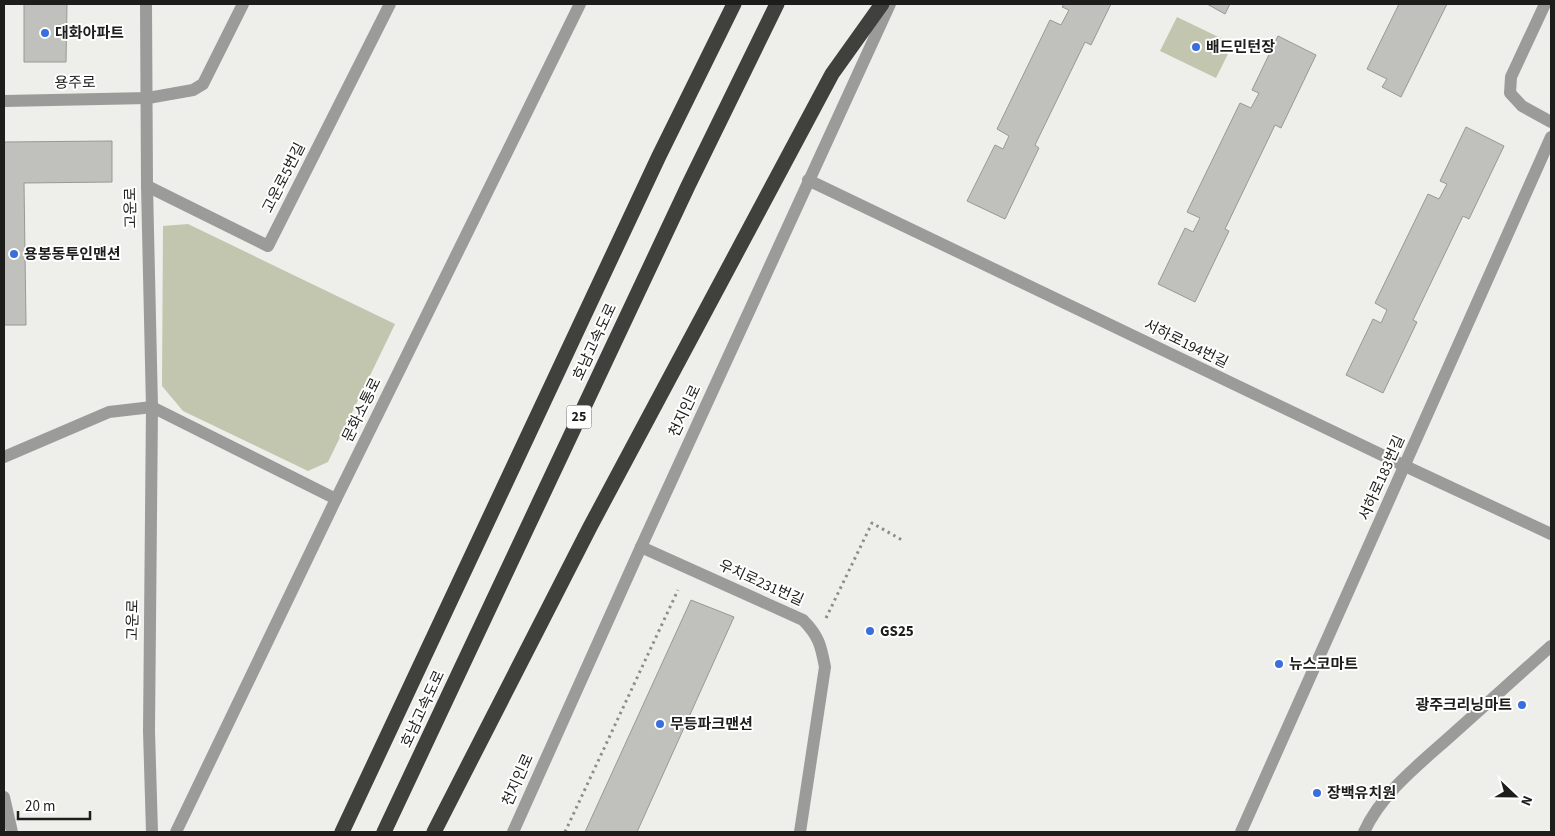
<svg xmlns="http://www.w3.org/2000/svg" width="1555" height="836" viewBox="0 0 1555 836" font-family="'Source Sans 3','Noto Sans KR',sans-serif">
	<rect width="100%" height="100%" fill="#eeefea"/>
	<path fill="#c2c6ae" d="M 1177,17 L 1233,44 L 1216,78 L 1160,51 Z
		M 188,224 L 395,324 L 328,462 L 308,471 L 183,411 L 162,386 L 163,226 Z"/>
	<path fill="#c0c1bc" stroke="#989994" d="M 24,4 L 67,4 L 66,62 L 24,62 Z
		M 1064,4 L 1111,4 L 1091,45 L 1085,42 L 1035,145 L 1039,148 L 1005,219 L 967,201 L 995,145 L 1003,149 L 1009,136 L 997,129 L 1050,20 L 1061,25 L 1069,10 L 1062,7 Z
		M 1207,4 L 1230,4 L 1225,14 Z
		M 1399,4 L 1447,4 L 1401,97 L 1382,87 L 1387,79 L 1367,69 Z
		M 1278,36 L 1316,55 L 1281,128 L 1275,125 L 1225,229 L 1229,231 L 1195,302 L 1158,284 L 1185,228 L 1193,232 L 1200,218 L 1187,212 L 1240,103 L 1251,108 L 1259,93 L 1252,90 Z
		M 1466,127 L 1504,146 L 1469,219 L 1463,216 L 1413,320 L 1417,322 L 1383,393 L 1346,375 L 1373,319 L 1381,323 L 1387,310 L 1375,303 L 1428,194 L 1439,199 L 1447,184 L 1440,181 Z
		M 112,141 L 112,182 L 24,183 L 26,325 L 4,325 L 4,142 Z
		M 691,600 L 734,617 L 637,832 L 585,832 Z"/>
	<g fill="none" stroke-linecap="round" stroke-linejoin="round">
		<path stroke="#8d8e8b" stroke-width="3" stroke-dasharray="2.5 4" stroke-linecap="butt" d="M 826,618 L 872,523 L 902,540
			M 565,832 L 678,590"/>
		<path stroke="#9b9b99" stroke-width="12" d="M 1545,4 L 1511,77 L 1510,93 L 1522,106 L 1551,122
			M 4,101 L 148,98 L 193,90 L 203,84 L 243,4
			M 147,186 L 268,246 L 390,4
			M 4,457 L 109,412 L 152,407 L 336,499
			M 641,547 L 803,620 C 819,636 821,646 825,667 L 800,832
			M 4,797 L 12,832
			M 1241,832 L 1551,137
			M 1364,832 C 1383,791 1421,763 1454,733 C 1486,704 1519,675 1551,646"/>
		<path stroke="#9b9b99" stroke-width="12" d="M 146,4 L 147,186 L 152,407 L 149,731 L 152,832
			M 808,180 L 1405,466 L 1551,534
			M 176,832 L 336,499 L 580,4
			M 513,832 L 641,547 L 890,4"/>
		<path stroke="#40403c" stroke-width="15" d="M 342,832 L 659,156 L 734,4
			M 384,832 L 688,186 L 777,4
			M 434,832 L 590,527 L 832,74 L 882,4"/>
	</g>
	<g fill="#3a6edd" stroke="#fff" stroke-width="2">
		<circle cx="45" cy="33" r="5"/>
		<circle cx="1196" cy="47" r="5"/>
		<circle cx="14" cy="254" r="5"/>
		<circle cx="870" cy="631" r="5"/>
		<circle cx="1279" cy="664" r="5"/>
		<circle cx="1522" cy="705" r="5"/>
		<circle cx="660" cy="724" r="5"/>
		<circle cx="1317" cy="793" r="5"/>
	</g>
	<g text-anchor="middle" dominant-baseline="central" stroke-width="4" stroke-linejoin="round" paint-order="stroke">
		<rect fill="#fff" stroke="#616260" stroke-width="1" x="566.5" y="405.5" width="25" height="23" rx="4"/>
		<g font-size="14" font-weight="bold" fill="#1d1e1c">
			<text x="579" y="417">25</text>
		</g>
		<g font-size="15" font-weight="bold" fill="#1d1e1c" stroke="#fff" text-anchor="start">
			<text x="55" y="33">대화아파트</text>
			<text x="1206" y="47">배드민턴장</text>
			<text x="24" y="254">용봉동투인맨션</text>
			<text x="880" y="631">GS25</text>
			<text x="1289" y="664">뉴스코마트</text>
			<text x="1512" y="705" text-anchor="end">광주크리닝마트</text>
			<text x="670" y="724">무등파크맨션</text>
			<text x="1327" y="793">장백유치원</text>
		</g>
		<g font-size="15" fill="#1d1e1c" stroke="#fff">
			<text transform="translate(75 83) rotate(-1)">용주로</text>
			<text transform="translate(284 178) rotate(-63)">고운로5번길</text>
			<text transform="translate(131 208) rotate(-91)">고운로</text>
			<text transform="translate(595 342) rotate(-65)">호남고속도로</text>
			<text transform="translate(1186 344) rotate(26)">서하로194번길</text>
			<text transform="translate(362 410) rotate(-64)">문화소통로</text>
			<text transform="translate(685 411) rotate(-65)">천지인로</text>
			<text transform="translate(1382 478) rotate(-66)">서하로183번길</text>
			<text transform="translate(761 583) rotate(24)">우치로231번길</text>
			<text transform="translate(133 620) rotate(-89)">고운로</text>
			<text transform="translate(423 709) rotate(-65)">호남고속도로</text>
			<text transform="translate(518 780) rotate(-66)">천지인로</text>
		</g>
	</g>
	<rect width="1555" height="836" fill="none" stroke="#1d1e1c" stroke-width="10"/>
	<g transform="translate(1515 796) rotate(112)" stroke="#ffffff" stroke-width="4" paint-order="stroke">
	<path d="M0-4L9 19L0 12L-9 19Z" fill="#1d1e1c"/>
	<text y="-8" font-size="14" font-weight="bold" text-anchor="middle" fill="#1d1e1c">N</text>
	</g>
	<path d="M18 811v8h72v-8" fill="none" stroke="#1d1e1c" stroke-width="2.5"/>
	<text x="25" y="811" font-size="15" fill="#1d1e1c" stroke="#ffffff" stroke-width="4" paint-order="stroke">20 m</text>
</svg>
